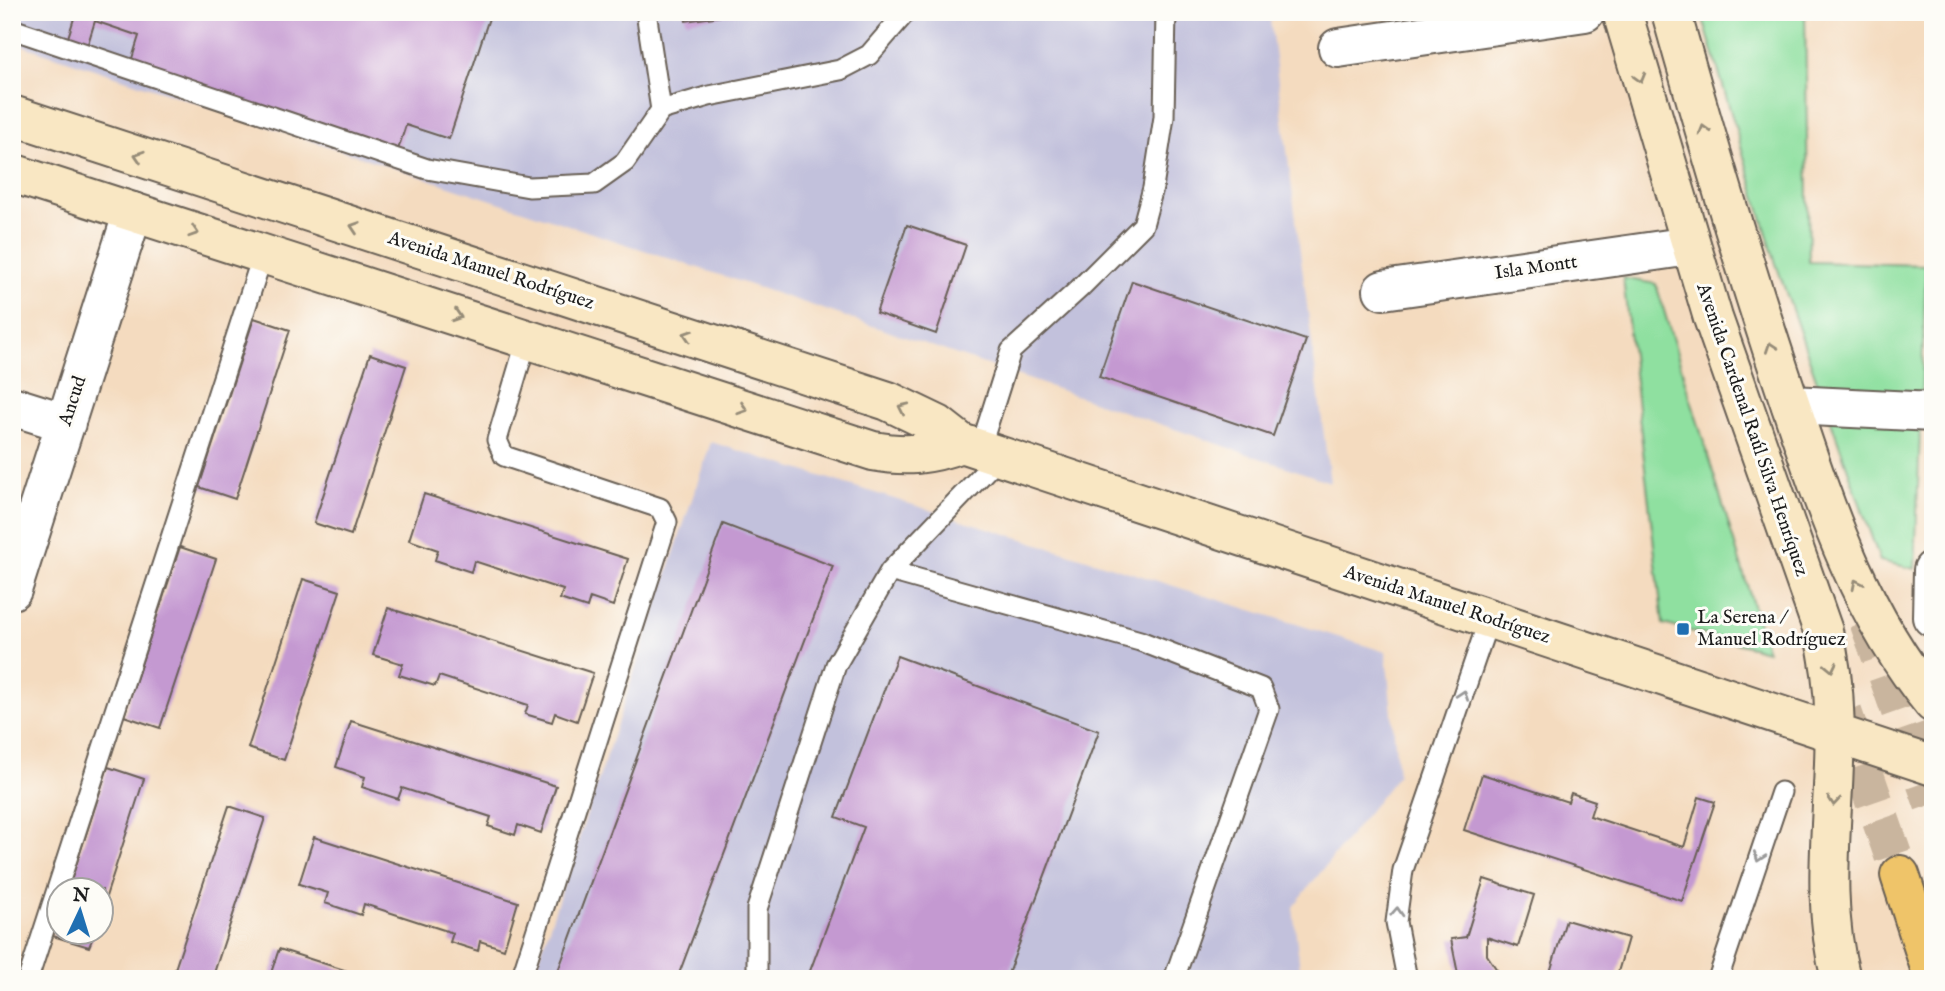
<svg xmlns="http://www.w3.org/2000/svg" width="1945" height="991" viewBox="0 0 1945 991" font-family="'IM FELL English',serif">
	<rect width="100%" height="100%" fill="#fdfcf7"/>
	<filter id="ink" filterUnits="userSpaceOnUse"><feTurbulence type="fractalNoise" baseFrequency=".0143" numOctaves="2"/><feDisplacementMap in="SourceGraphic" scale="14" xChannelSelector="R" yChannelSelector="G"/><feConvolveMatrix kernelMatrix="1 2 1 2 8 2 1 2 1" color-interpolation-filters="sRGB"/></filter>
	<filter id="wash" filterUnits="userSpaceOnUse"><feTurbulence type="fractalNoise" baseFrequency=".00686" numOctaves="4" result="noise"/><feDisplacementMap in="SourceGraphic" scale="28" xChannelSelector="R" yChannelSelector="G"/><feGaussianBlur stdDeviation="1.57" result="paint"/><feColorMatrix in="noise" values="0 0 0 0 0 0 0 0 0 0 0 0 0 0 0 0 0 1.4 0 .05"/><feComposite in="paint" operator="in"/></filter>
	<g filter="url(#wash)">
		<rect width="100%" height="100%" fill="#f4dbbf"/>
		<path fill="#c2c1dc" d="M 12,12 L 1269,12 L 1330,482 L 808,304 L 12,42 Z
			M 711,442 L 1386,652 L 1398,775 L 1293,907 L 1301,979 L 532,979 Z"/>
		<path fill="#8fe0a0" stroke="#567e5e" stroke-width="2" d="M 1701,12 L 1805,12 L 1809,262 L 1926,265 L 1915,569 L 1880,561 L 1775,261 Z
			M 1623,278 L 1656,284 L 1767,651 L 1663,624 Z"/>
		<g id="blocks">
			<path fill="#c499d1" d="M 76,12 L 491,12 L 449,139 L 406,125 L 397,153 L 130,65 L 139,36 L 95,21 L 86,50 L 66,44 Z
				M 684,12 L 737,12 L 737,14 L 686,21 Z
				M 907,225 L 966,245 L 936,334 L 876,313 Z
				M 1132,281 L 1306,340 L 1273,436 L 1099,377 Z
				M 254,318 L 290,330 L 235,499 L 199,487 Z
				M 370,354 L 406,366 L 351,535 L 314,523 Z
				M 424,494 L 628,559 L 613,606 L 590,598 L 587,608 L 560,599 L 563,590 L 474,561 L 471,572 L 435,560 L 438,550 L 409,540 Z
				M 723,524 L 833,566 L 677,979 L 555,979 Z
				M 180,547 L 216,559 L 160,728 L 124,716 Z
				M 303,579 L 340,591 L 284,760 L 248,748 Z
				M 388,608 L 593,673 L 577,721 L 555,713 L 552,722 L 525,714 L 528,705 L 439,676 L 435,686 L 399,675 L 403,664 L 373,655 Z
				M 897,656 L 1099,731 L 1006,979 L 807,979 L 864,827 L 836,817 Z
				M 351,721 L 556,786 L 541,833 L 518,825 L 515,835 L 488,826 L 491,817 L 402,788 L 398,799 L 362,787 L 365,777 L 336,767 Z
				M 108,767 L 144,779 L 102,909 L 102,890 L 68,890 Z
				M 1482,774 L 1568,802 L 1571,793 L 1595,801 L 1590,816 L 1684,847 L 1699,797 L 1715,802 L 1682,901 L 1464,830 Z
				M 229,806 L 265,818 L 212,979 L 186,979 L 173,975 Z
				M 314,837 L 518,902 L 504,949 L 480,941 L 478,951 L 450,942 L 453,933 L 364,904 L 361,915 L 325,903 L 328,893 L 299,884 Z
				M 1484,879 L 1534,895 L 1518,947 L 1487,937 L 1487,955 L 1503,979 L 1459,979 L 1451,939 L 1466,937 Z
				M 60,918 L 60,932 L 95,932 L 89,947 L 53,936 Z
				M 1566,920 L 1628,938 L 1616,979 L 1548,979 Z
				M 279,949 L 369,978 L 369,979 L 269,979 Z"/>
		</g>
	</g>
	<g filter="url(#ink)">
		<use href="#blocks" fill-opacity="0" stroke="#685f55" stroke-width="2"/>
		<g fill="none" stroke-linecap="round" stroke-linejoin="round">
			<path stroke="#c9b59e" stroke-width="38" stroke-dasharray="38 19" stroke-linecap="butt" d="M 1868,621 L 1933,804
				M 1843,712 L 1900,875"/>
			<defs>
				<path id="service" d="M 646,12 L 661,110
					M 12,29 L 427,169 L 529,187 L 594,184 L 625,162 L 661,110 L 709,96 L 840,70 L 869,55 L 906,12
					M 980,449 L 1011,351 L 1079,289 L 1143,225 L 1153,188 L 1164,117 L 1166,12
					M 890,571 L 1140,641 L 1261,688 L 1269,709 L 1174,979
					M 28,979 L 263,254
					M 521,979 L 667,522 L 660,508 L 504,456 L 497,440 L 527,339
					M 760,979 L 757,977 L 757,909 L 836,665 L 890,571 L 1000,456
					M 1407,979 L 1396,922 L 1403,870 L 1489,619
					M 1718,979 L 1781,792"/>
				<path id="minor" d="M 1338,48 L 1585,12
					M 1383,290 L 1690,246
					M 1791,405 L 1933,412
					M 12,406 L 66,423
					M 12,590 L 133,212
					M 1932,617 L 1933,570"/>
				<path id="secondary" d="M 1622,12 L 1713,318 L 1823,631 C 1854,750 1810,862 1841,979
					M 1671,12 C 1708,144 1746,274 1790,403 C 1826,510 1860,614 1933,703
					M 12,115 L 888,401 L 938,425 L 961,443 L 1933,766
					M 12,173 L 873,451 C 906,457 930,455 961,443"/>
				<path id="motorway" d="M 1900,875 L 1933,977"/>
			</defs>
			<use href="#service" stroke="#685f55" stroke-width="23"/>
			<use href="#minor" stroke="#685f55" stroke-width="42"/>
			<use href="#secondary" stroke="#685f55" stroke-width="42"/>
			<use href="#motorway" stroke="#685f55" stroke-width="42"/>
			<use href="#service" stroke="#fff" stroke-width="19"/>
			<use href="#minor" stroke="#fff" stroke-width="38"/>
			<use href="#secondary" stroke="#f9e7c3" stroke-width="38"/>
			<use href="#motorway" stroke="#efc469" stroke-width="38"/>
		</g>
		<defs><path id="oneway-chevron" d="M-2-3.5L2.5 0L-2 3.5" fill="none" stroke-width="1.6" stroke-linecap="round" stroke-linejoin="round" transform="scale(1.75)"/></defs>
		<g stroke="#968c78">
			<use href="#oneway-chevron" transform="translate(1640 78) rotate(74)"/>
			<use href="#oneway-chevron" transform="translate(1704 130) rotate(-106)"/>
			<use href="#oneway-chevron" transform="translate(139 156) rotate(-162)"/>
			<use href="#oneway-chevron" transform="translate(355 227) rotate(-162)"/>
			<use href="#oneway-chevron" transform="translate(194 232) rotate(18)"/>
			<use href="#oneway-chevron" transform="translate(457 316) rotate(18)"/>
			<use href="#oneway-chevron" transform="translate(688 335) rotate(-162)"/>
			<use href="#oneway-chevron" transform="translate(1771 347) rotate(-109)"/>
			<use href="#oneway-chevron" transform="translate(903 408) rotate(-155)"/>
			<use href="#oneway-chevron" transform="translate(743 409) rotate(18)"/>
			<use href="#oneway-chevron" transform="translate(1857 584) rotate(-116)"/>
			<use href="#oneway-chevron" transform="translate(1831 667) rotate(78)"/>
			<use href="#oneway-chevron" transform="translate(1834 801) rotate(95)"/>
		</g>
		<g stroke="#999">
			<use href="#oneway-chevron" transform="translate(1463 695) rotate(-71)"/>
			<use href="#oneway-chevron" transform="translate(1759 857) rotate(109)"/>
			<use href="#oneway-chevron" transform="translate(1397 912) rotate(-87)"/>
		</g>
	</g>
	<rect fill="#1f6fb2" stroke="#fdfcf7" stroke-width="2.5" x="1676" y="622" width="14" height="14" rx="3.5"/>
	<g text-anchor="middle" dominant-baseline="central" stroke-width="6" stroke-linejoin="round" paint-order="stroke">
		<g font-size="19" fill="#1c1c1c" stroke="#fdfcf7">
			<text transform="translate(1536 268) rotate(-8)">Isla Montt</text>
			<text transform="translate(491 271) rotate(18)">Avenida Manuel Rodríguez</text>
			<text transform="translate(73 401) rotate(-72)">Ancud</text>
			<text transform="translate(1752 430) rotate(71)">Avenida Cardenal Raúl Silva Henríquez</text>
			<text transform="translate(1447 605) rotate(18)">Avenida Manuel Rodríguez</text>
		</g>
		<g font-size="19" fill="#1c1c1c" stroke="#fdfcf7" text-anchor="start">
			<text x="1697" y="618">La Serena /<tspan x="1697" dy="22">Manuel Rodríguez</tspan></text>
		</g>
	</g>
	<rect width="1945" height="991" fill="none" stroke="#fdfcf7" stroke-width="42"/>
	<g transform="translate(80 911) rotate(4)"><circle r="33" fill="#fdfcf7" stroke="#a3a29f" stroke-width="2"/>
	<path d="M0-5L12 26L0 18L-12 26Z" fill="#1f6fb2"/>
	<text y="-10" font-size="19" font-weight="bold" text-anchor="middle" fill="#1c1c1c">N</text>
	</g>
</svg>
